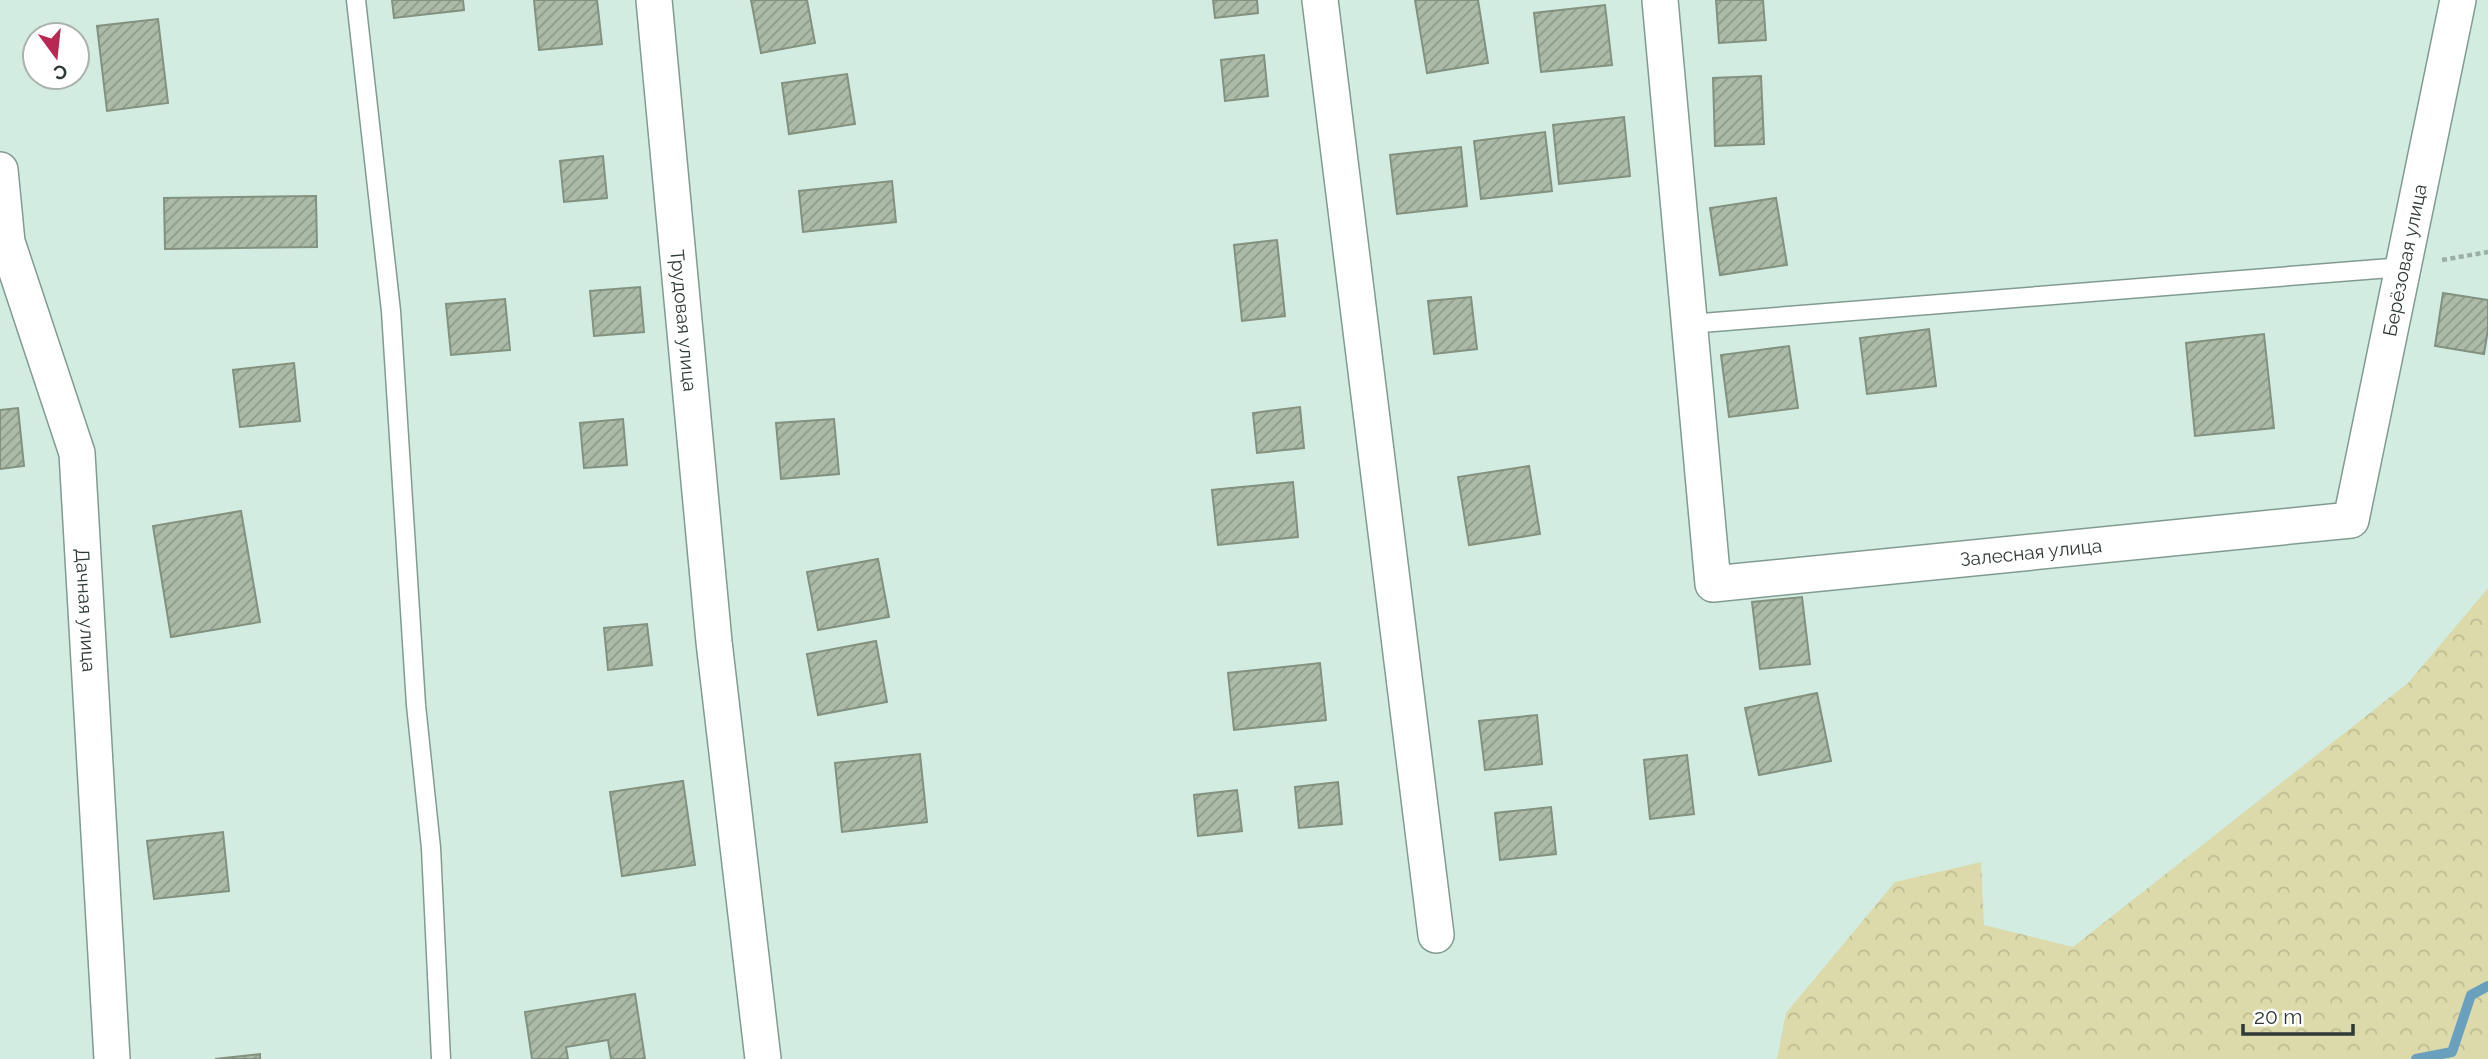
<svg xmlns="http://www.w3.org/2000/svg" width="2488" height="1059" viewBox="0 0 2488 1059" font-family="Raleway,sans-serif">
	<defs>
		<pattern id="forest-crowns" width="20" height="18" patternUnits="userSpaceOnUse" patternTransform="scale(1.75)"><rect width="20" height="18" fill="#dcdaaa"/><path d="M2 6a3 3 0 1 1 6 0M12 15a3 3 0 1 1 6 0" fill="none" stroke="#bdbc93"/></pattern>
		<pattern id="building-hatch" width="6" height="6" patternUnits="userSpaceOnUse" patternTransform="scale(1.75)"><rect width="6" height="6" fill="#acbba8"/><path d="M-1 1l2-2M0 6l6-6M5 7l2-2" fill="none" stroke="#8c998a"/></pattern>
	</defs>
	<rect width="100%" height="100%" fill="#d2ece2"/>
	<path fill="url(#forest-crowns)" d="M 2488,588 L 2488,1059 L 1777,1059 L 1786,1013 L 1895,882 L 1981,862 L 1984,925 L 2073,947 L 2408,683 Z"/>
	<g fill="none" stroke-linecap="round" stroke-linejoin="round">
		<path stroke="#69a0be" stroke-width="10" d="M 2416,1059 L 2452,1052 L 2471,995 L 2488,986"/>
	</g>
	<path fill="url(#building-hatch)" stroke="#83917f" stroke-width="2" d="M 392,0 L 463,0 L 464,10 L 394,18 Z
		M 534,0 L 597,0 L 602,44 L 539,50 Z
		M 751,0 L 807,0 L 815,43 L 761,53 Z
		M 1213,0 L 1257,0 L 1258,13 L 1215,18 Z
		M 1415,0 L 1478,0 L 1488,63 L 1427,73 Z
		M 1716,0 L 1763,0 L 1766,40 L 1719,43 Z
		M 1605,5 L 1612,65 L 1541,72 L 1534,13 Z
		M 158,19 L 168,103 L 107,111 L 97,26 Z
		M 1264,55 L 1268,96 L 1225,101 L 1221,60 Z
		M 847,74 L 855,124 L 789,134 L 782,83 Z
		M 1761,76 L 1764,144 L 1715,146 L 1713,78 Z
		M 1624,117 L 1630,176 L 1559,184 L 1553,125 Z
		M 1545,132 L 1552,191 L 1481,199 L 1474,141 Z
		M 1461,147 L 1467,206 L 1397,214 L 1390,155 Z
		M 603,156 L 607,198 L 564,202 L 560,161 Z
		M 892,181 L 896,222 L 803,232 L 799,191 Z
		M 316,196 L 317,247 L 165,249 L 164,198 Z
		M 1776,198 L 1787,265 L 1720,275 L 1710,208 Z
		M 1277,240 L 1285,316 L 1242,321 L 1234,245 Z
		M 640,287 L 644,332 L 594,336 L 590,291 Z
		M 2443,293 L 2488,300 L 2488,329 L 2484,354 L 2435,346 Z
		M 1471,297 L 1477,349 L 1434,354 L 1428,301 Z
		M 505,299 L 510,350 L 451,355 L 446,304 Z
		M 1929,329 L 1936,386 L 1867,394 L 1860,338 Z
		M 2264,334 L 2274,428 L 2195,436 L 2186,343 Z
		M 1789,346 L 1798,408 L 1729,417 L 1721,355 Z
		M 294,363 L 300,421 L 240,427 L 233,370 Z
		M 1300,407 L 1304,448 L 1257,453 L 1253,413 Z
		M 18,408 L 24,466 L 0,469 L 0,410 Z
		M 623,419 L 627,465 L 584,468 L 580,423 Z
		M 834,419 L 839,474 L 781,479 L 776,423 Z
		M 1529,466 L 1540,534 L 1469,545 L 1458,477 Z
		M 1293,482 L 1298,537 L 1218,545 L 1212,490 Z
		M 241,511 L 260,622 L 171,637 L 153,526 Z
		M 878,559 L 889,617 L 818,630 L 807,572 Z
		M 1802,597 L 1810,664 L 1760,669 L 1752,602 Z
		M 647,624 L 652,665 L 608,670 L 604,628 Z
		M 876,641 L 887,702 L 818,715 L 807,654 Z
		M 1320,663 L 1326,720 L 1234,730 L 1228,673 Z
		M 1817,693 L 1831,761 L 1759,775 L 1745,708 Z
		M 1537,715 L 1542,764 L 1485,770 L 1479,721 Z
		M 920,754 L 927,822 L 842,832 L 835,763 Z
		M 1687,755 L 1694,814 L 1650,819 L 1644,760 Z
		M 683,781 L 695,865 L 622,876 L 610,792 Z
		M 1338,782 L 1342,824 L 1299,828 L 1295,787 Z
		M 1237,790 L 1242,831 L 1198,836 L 1194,795 Z
		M 1551,807 L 1556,854 L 1500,860 L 1495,813 Z
		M 223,832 L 229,891 L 154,899 L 147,841 Z
		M 635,994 L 645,1059 L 611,1059 L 608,1040 L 566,1047 L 568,1059 L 532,1059 L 525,1012 Z
		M 260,1054 L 260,1059 L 215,1059 Z"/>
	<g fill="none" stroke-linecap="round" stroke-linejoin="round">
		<defs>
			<path id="service" d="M 356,0 L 391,311 L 416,705 L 431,848 L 441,1059
				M 1689,324 L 2403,267"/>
			<g id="minor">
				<path id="s1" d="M 654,0 L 714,642 L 763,1059"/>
				<path d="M 1320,0 L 1436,935"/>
				<path id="s2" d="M 1660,0 L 1713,584 L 2351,520 L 2458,0"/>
				<path id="s3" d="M 0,170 L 7,242 L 77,453 L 112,1059"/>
			</g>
		</defs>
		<use href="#service" stroke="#829b92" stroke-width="21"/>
		<use href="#minor" stroke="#829b92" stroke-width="38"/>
		<path stroke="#9bafa7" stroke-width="4.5" stroke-dasharray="5 3.5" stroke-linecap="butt" d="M 2442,260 L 2488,252"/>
		<use href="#service" stroke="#fff" stroke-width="18"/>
		<use href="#minor" stroke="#fff" stroke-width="35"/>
	</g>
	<g text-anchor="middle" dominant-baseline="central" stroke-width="6" stroke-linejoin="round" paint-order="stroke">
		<g font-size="19" fill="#2f3935" stroke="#fff">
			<text stroke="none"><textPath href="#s2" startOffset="1493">Берёзовая улица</textPath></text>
			<text stroke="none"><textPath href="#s1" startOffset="322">Трудовая улица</textPath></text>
			<text stroke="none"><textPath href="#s2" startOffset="906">Залесная улица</textPath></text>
			<text stroke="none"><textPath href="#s3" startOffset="452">Дачная улица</textPath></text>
		</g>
	</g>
	<g transform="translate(56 56) rotate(165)"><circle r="33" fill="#ffffff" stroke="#acb0ae" stroke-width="2"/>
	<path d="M0-5L12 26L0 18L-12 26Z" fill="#b72854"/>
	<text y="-10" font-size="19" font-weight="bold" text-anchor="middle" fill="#2f3935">С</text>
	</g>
	<path d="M2243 1024v10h110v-10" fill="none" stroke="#2f3935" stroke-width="3.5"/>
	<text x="2254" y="1024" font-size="21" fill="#2f3935" stroke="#ffffff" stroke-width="5" paint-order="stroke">20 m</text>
</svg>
